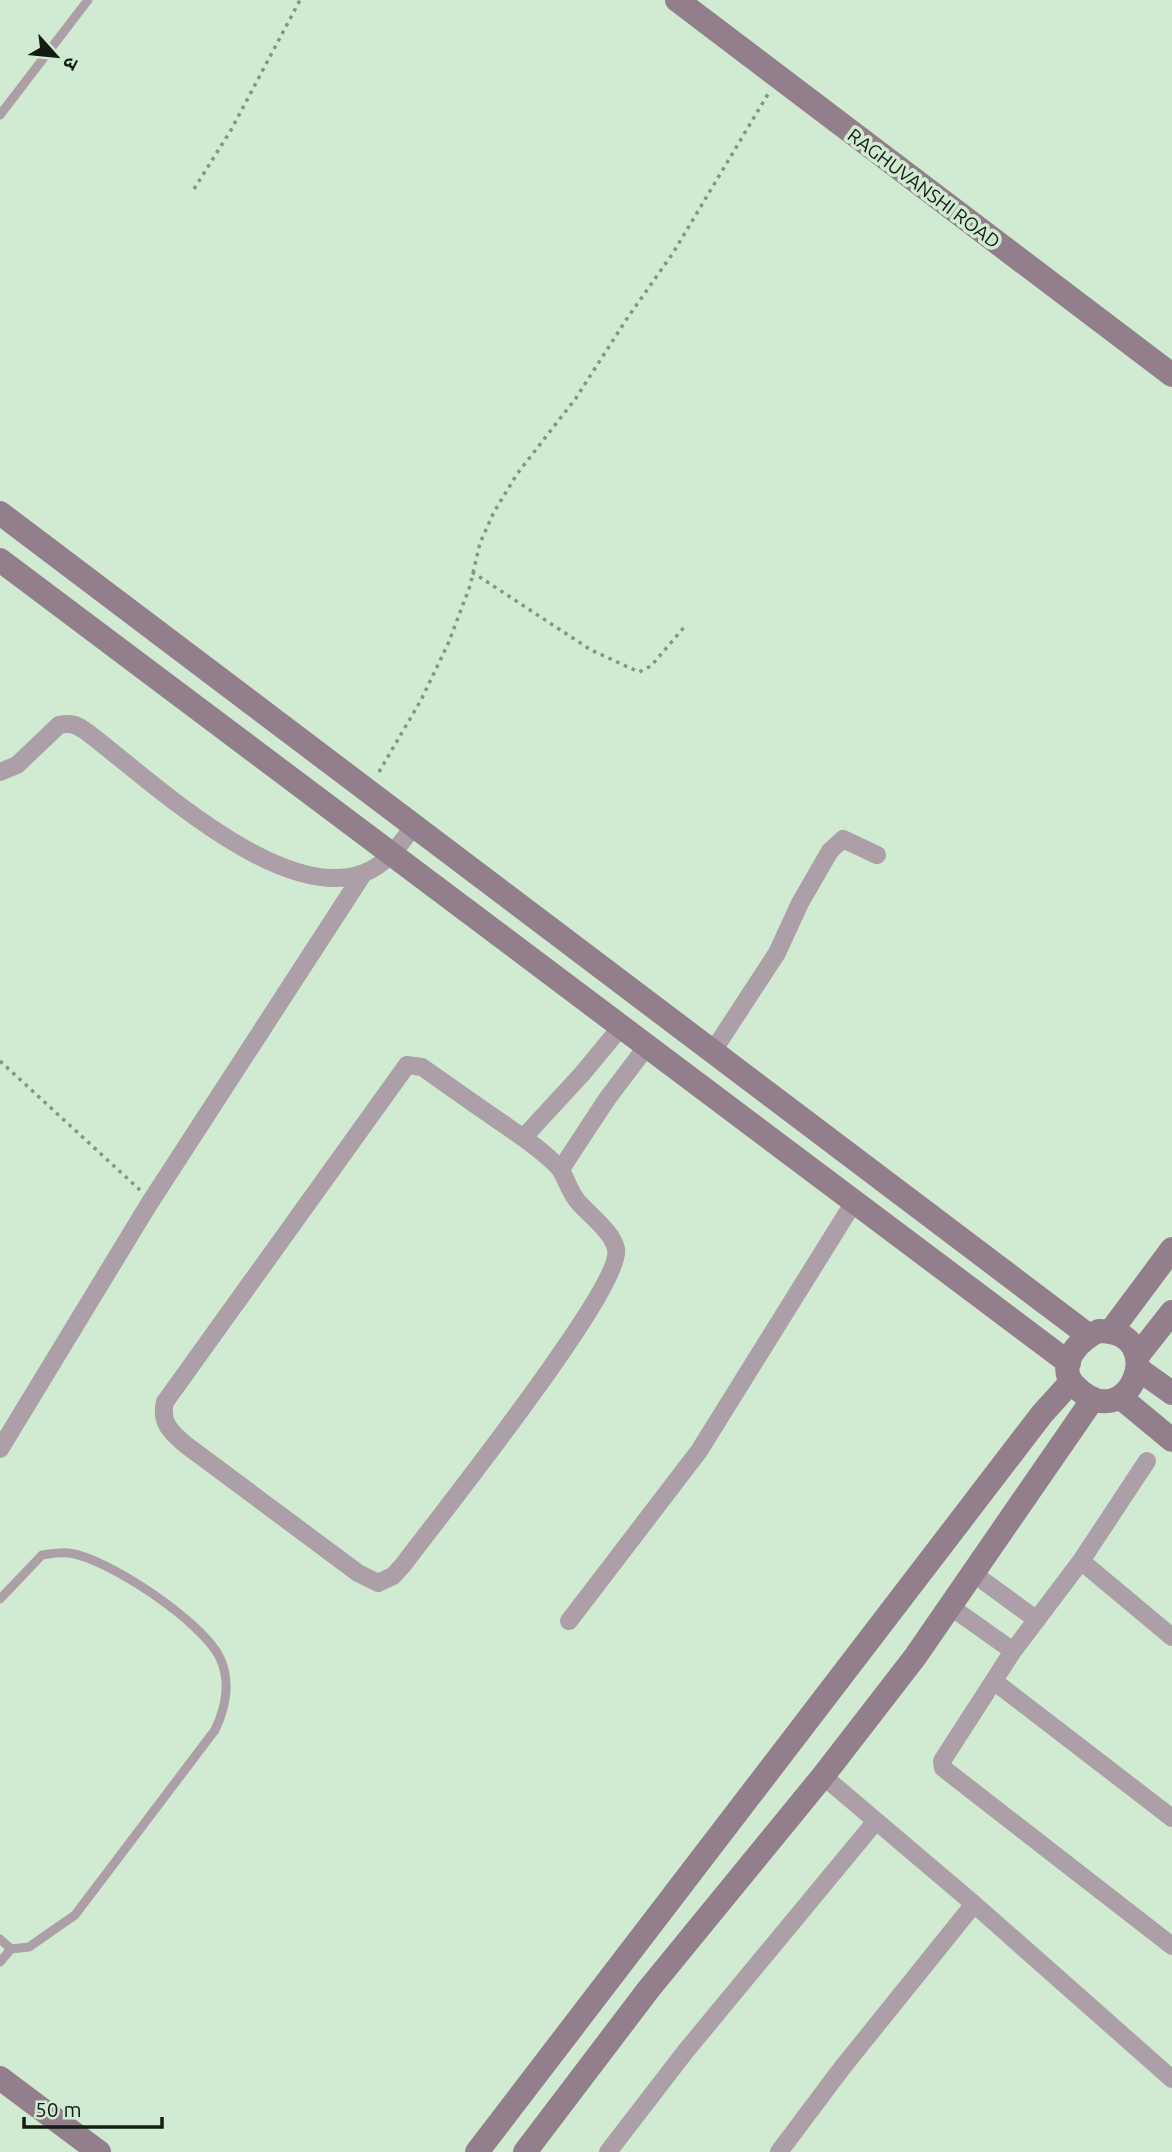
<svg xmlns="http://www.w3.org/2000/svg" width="1172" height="2152" viewBox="0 0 1172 2152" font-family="Ubuntu,'Noto Sans Devanagari',sans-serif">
	<rect width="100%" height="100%" fill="#d0ebd1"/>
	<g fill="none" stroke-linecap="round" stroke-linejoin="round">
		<path stroke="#829683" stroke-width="3.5" stroke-dasharray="3.5 5" stroke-linecap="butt" d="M 194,189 L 231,130 L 300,0
			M 472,572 L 591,650 L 639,672 L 651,666 L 686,625
			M 379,772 L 421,700 L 448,644 L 470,586 L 480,543 L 494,512 L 517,474 L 576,398 L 626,320 L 673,253 L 768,94
			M 0,1061 L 140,1190"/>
		<path stroke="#ad9fa8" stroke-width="9" d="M 0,115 L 88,0
			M 0,1599 L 42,1555 C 50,1554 60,1552 69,1553 C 108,1558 203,1622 220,1658 C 231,1682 226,1707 215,1730 L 75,1915 L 29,1947 L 11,1949 L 0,1939
			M 0,1962 L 11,1949"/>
		<path stroke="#ad9fa8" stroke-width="18" d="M 0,772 L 17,765 L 59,725 C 71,722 77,725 87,732 C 149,779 281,905 364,873 C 387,864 400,844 414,826
			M 713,1051 L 777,953 L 800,903 L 830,851 L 843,839 L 877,855
			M 407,1065 L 422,1067 C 449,1086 477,1106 505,1125 C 523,1138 544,1151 559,1168 C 566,1176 569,1193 580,1204 C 591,1216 613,1233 616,1249 C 624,1286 435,1522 403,1565 L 393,1576 L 378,1583 L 358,1573 L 186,1445 C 171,1432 160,1423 165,1402 Z
			M 523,1138 L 582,1074 L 621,1027
			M 561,1169 L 607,1099 L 647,1046
			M 0,1449 L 149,1204 L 363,874
			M 1081,1561 L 1147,1461
			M 974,1574 L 1037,1620
			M 951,1607 L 1013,1651
			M 569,1621 L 699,1451 L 854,1202
			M 1172,1637 L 1081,1561 L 1013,1651 L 942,1761 L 943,1768 L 1172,1946
			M 995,1682 L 1172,1818
			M 823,1776 L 974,1904 L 1172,2079
			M 608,2152 L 685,2052 L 876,1821
			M 779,2152 L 842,2068 L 974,1904"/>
		<path stroke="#937e8b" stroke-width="24" d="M 677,0 L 1172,375
			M 0,513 L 1088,1335
			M 0,560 L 1069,1363
			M 1099,1331 C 1172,1331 1128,1442 1074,1385 C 1055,1365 1080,1338 1099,1331 Z
			M 1111,1331 L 1172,1249
			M 1139,1354 L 1172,1312
			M 1141,1371 L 1172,1393
			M 1120,1397 L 1172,1440
			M 0,2078 L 99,2152
			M 477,2152 L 1042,1414 L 1071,1382
			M 525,2152 L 648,1990 L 823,1776 L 915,1657 L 1093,1399"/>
	</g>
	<g text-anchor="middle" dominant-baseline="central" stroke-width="7" stroke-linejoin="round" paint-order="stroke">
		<g font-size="19" fill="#131d14" stroke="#d0ebd1">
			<text transform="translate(924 188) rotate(37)">RAGHUVANSHI ROAD</text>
		</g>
	</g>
	<g transform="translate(56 56) rotate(117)" stroke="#d0ebd1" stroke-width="5" paint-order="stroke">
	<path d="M0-5L12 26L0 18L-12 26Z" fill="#131d14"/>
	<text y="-10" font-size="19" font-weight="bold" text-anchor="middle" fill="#131d14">उ</text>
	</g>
	<path d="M24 2117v10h138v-10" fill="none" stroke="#131d14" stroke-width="3.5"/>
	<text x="35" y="2117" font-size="21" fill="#131d14" stroke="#d0ebd1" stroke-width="5" paint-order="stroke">50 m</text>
</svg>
